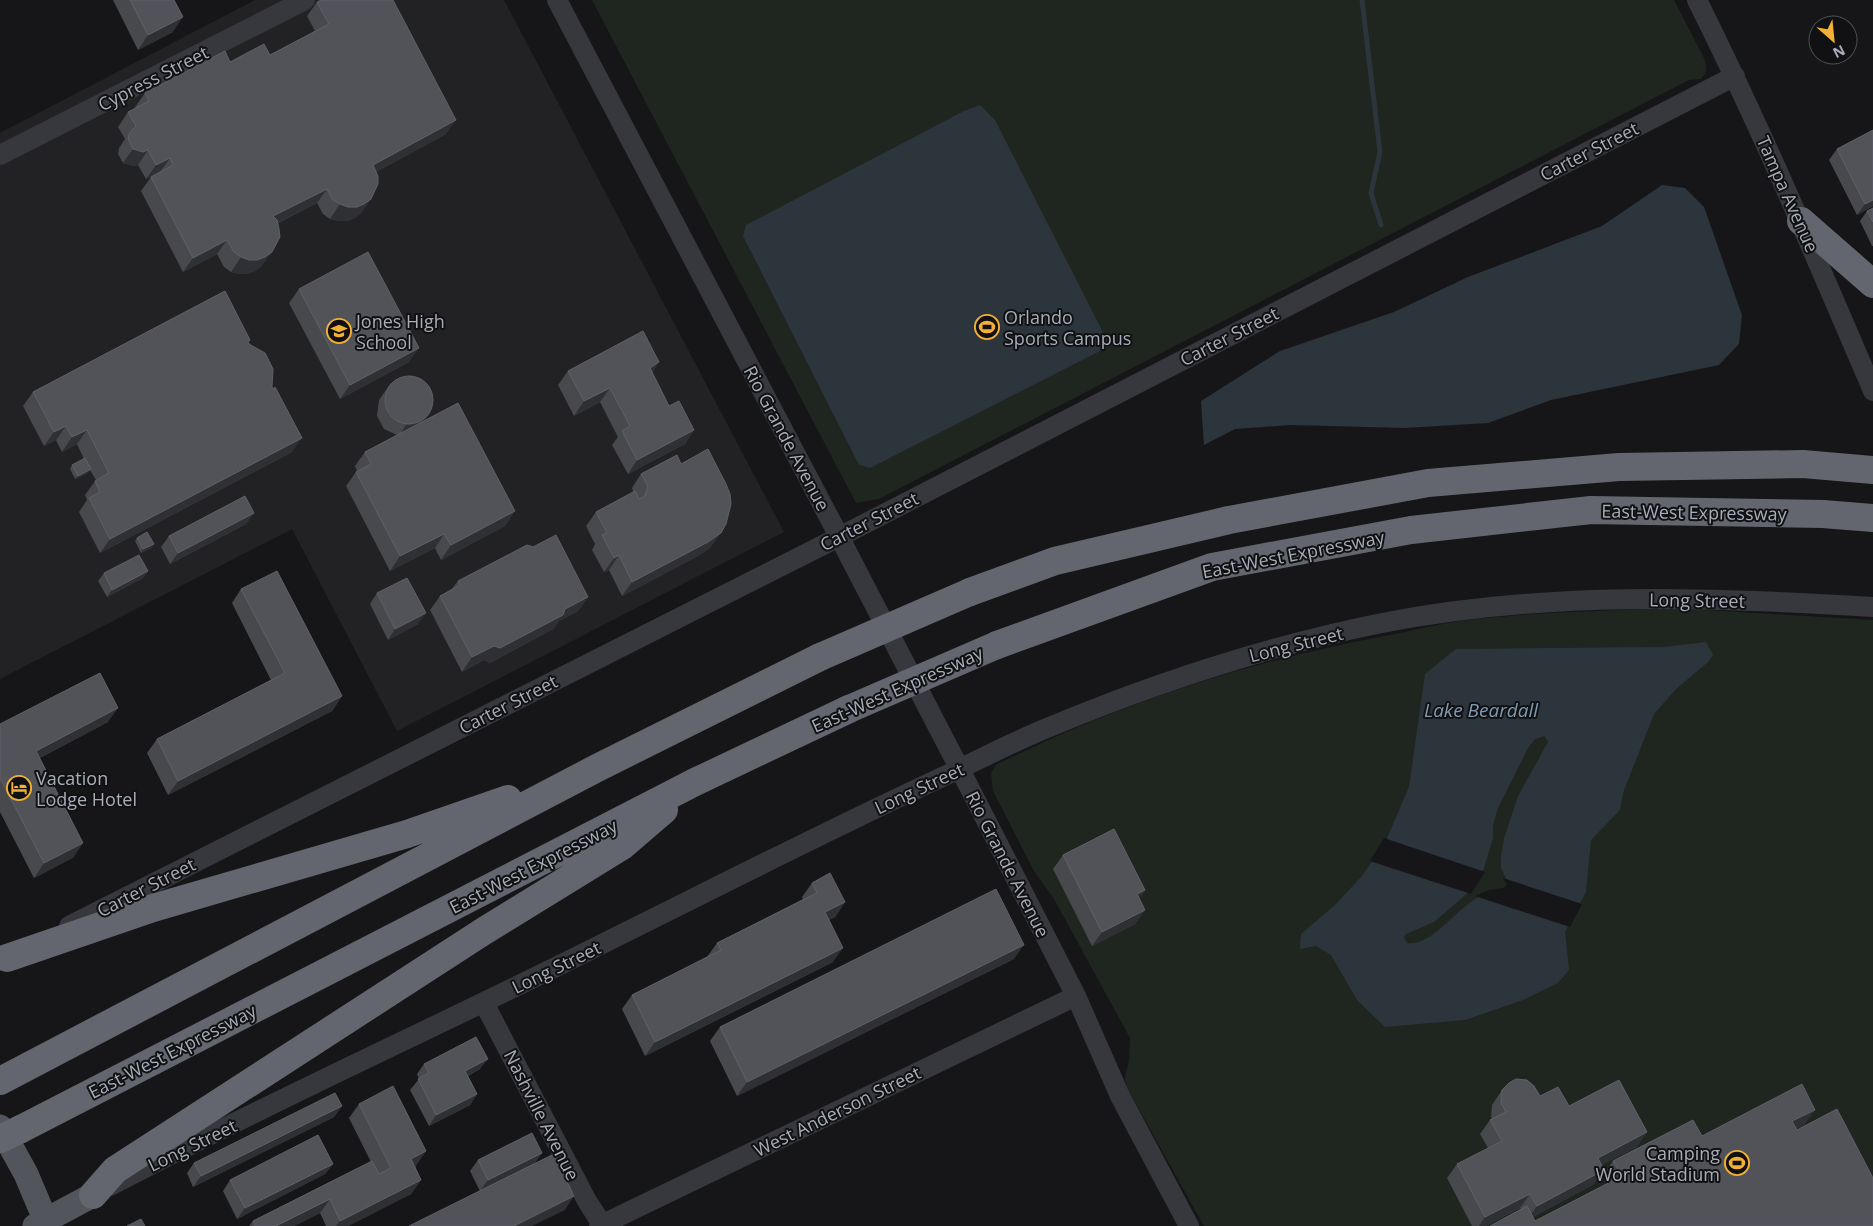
<svg xmlns="http://www.w3.org/2000/svg" width="1873" height="1226" viewBox="0 0 1873 1226" font-family="'Open Sans',sans-serif">
	<rect width="100%" height="100%" fill="#161618"/>
	<path fill="#222225" d="M 255,0 L 504,0 L 784,532 L 397,731 L 292,529 L 0,679 L 0,133 Z"/>
	<path fill="#1e261f" d="M 592,0 L 1674,0 L 1704,58 C 1707,68 1708,71 1701,79 L 1689,80 L 879,499 L 856,503 Z
		M 1672,608 L 1873,620 L 1873,1226 L 1204,1226 L 1126,1086 L 1125,1077 L 1129,1060 L 1130,1038 L 1054,899 L 1034,871 L 993,791 L 991,773 L 996,765 C 1119,703 1254,660 1390,635 C 1416,630 1442,623 1468,620 C 1536,612 1604,611 1672,608 Z"/>
	<path fill="#2c353c" fill-rule="evenodd" d="M 980,105 L 995,120 L 1110,346 L 870,468 L 859,465 L 743,236 L 746,225 L 964,111 Z
		M 1662,185 L 1685,188 L 1704,207 L 1742,315 L 1739,344 L 1719,365 L 1551,400 L 1488,423 L 1405,428 L 1291,425 L 1235,429 L 1204,445 L 1201,401 L 1280,351 L 1394,312 L 1468,277 L 1602,226 Z
		M 1706,642 L 1713,655 L 1708,662 L 1676,689 L 1654,714 L 1623,793 L 1620,810 L 1591,840 L 1586,892 L 1565,932 L 1569,970 L 1558,983 L 1523,1000 L 1465,1020 L 1385,1027 L 1357,1000 L 1331,955 L 1316,946 L 1300,949 L 1301,934 L 1335,905 L 1361,877 L 1385,843 L 1409,787 L 1425,674 L 1456,649 L 1663,647 ZM 1545,736 L 1548,742 L 1518,796 L 1504,839 L 1501,855 L 1501,868 L 1510,887 C 1499,890 1487,892 1477,898 C 1456,909 1431,947 1407,943 L 1404,937 L 1406,934 L 1434,922 L 1469,892 L 1484,868 L 1493,838 L 1493,825 L 1498,808 L 1528,748 L 1535,739 Z"/>
	<path fill="#161618" d="M 1384,838 L 1485,872 L 1471,894 L 1370,861 Z
		M 1503,878 L 1582,904 L 1570,927 L 1475,896 L 1489,890 L 1503,888 L 1507,885 Z"/>
	<g fill="none" stroke-linecap="round" stroke-linejoin="round">
		<path stroke="#2c353c" stroke-width="5" d="M 1362,0 L 1380,152 L 1371,193 L 1381,225"/>
		<path stroke="#37383d" stroke-width="20" d="M 557,0 L 832,523 L 968,785 L 1076,996 L 1120,1096 L 1189,1226
			M 1697,0 C 1761,128 1817,260 1873,391
			M 0,155 L 305,0
			M 69,926 L 839,537 L 1735,76
			M 484,1003 L 587,1201 L 603,1226
			M 110,1186 C 275,1099 446,1023 612,939 C 725,883 838,825 953,772 C 984,757 1015,741 1047,728 C 1155,683 1267,646 1382,623 C 1544,591 1709,597 1873,607
			M 599,1226 L 1076,996"/>
		<path stroke="#53555c" stroke-width="25" d="M 0,1127 L 26,1174 L 48,1226
			M 35,1226 L 93,1195"/>
		<path stroke="#63666e" stroke-width="28" d="M 1801,221 L 1873,284
			M 970,592 L 1055,561 L 1229,520 L 1428,483 L 1619,467 L 1803,464 L 1873,470
			M 997,645 L 1212,567 L 1411,530 L 1591,510 L 1823,514 L 1873,518
			M 7,958 L 153,908 L 407,834 L 508,799
			M 0,1081 L 597,768 L 820,657
			M 21,1129 L 695,782 L 849,709
			M 93,1195 L 115,1170 L 484,931 L 622,846 L 664,810"/>
		<path stroke="#63666e" stroke-width="28" d="M 820,657 L 970,592
			M 849,709 L 997,645
			M 0,1139 L 21,1129"/>
	</g>
	<path fill="#47494d" d="M 113,0 L 174,0 L 173,32 L 138,50 Z
		M 317,2 L 446,134 L 376,172 L 371,199 L 361,213 L 355,218 L 347,221 L 338,221 L 330,219 L 323,214 L 317,203 L 278,223 L 262,266 L 255,271 L 247,274 L 239,274 L 231,272 L 224,267 L 217,254 L 183,272 L 141,191 L 151,177 L 160,172 L 146,179 L 138,165 L 133,166 L 123,163 L 118,154 L 119,148 L 125,139 L 118,127 L 128,112 L 136,109 L 135,107 L 145,93 L 230,62 L 270,55 L 315,31 L 307,16 Z
		M 1873,130 L 1873,206 L 1857,215 L 1829,160 L 1837,149 Z
		M 1873,208 L 1873,246 L 1872,246 L 1860,221 L 1867,211 Z
		M 299,289 L 409,362 L 340,399 L 289,303 Z
		M 249,343 L 272,387 L 292,452 L 100,553 L 79,512 L 87,500 L 85,495 L 96,480 L 90,470 L 88,473 L 75,479 L 70,469 L 72,465 L 84,459 L 77,444 L 62,452 L 56,440 L 44,446 L 23,406 L 33,392 Z
		M 568,371 L 652,373 L 669,406 L 694,430 L 685,444 L 628,474 L 612,445 L 618,437 L 600,402 L 574,416 L 558,385 Z
		M 391,383 L 515,511 L 505,526 L 441,560 L 435,548 L 390,571 L 346,486 L 356,472 L 357,471 L 355,466 L 365,452 L 397,435 L 384,429 L 377,416 L 379,400 Z
		M 641,474 L 711,547 L 698,556 L 622,596 L 609,570 L 604,572 L 592,550 L 595,544 L 586,526 L 596,512 L 633,492 L 632,488 Z
		M 254,513 L 246,524 L 170,564 L 161,547 L 169,536 Z
		M 137,538 L 154,544 L 151,548 L 141,553 L 135,541 Z
		M 148,571 L 143,578 L 107,597 L 98,581 L 104,573 Z
		M 458,581 L 588,597 L 578,611 L 559,621 L 553,629 L 490,663 L 484,660 L 462,672 L 430,610 L 440,596 L 451,590 Z
		M 241,589 L 342,696 L 332,711 L 168,795 L 147,753 L 157,739 L 271,680 L 232,603 Z
		M 377,593 L 418,624 L 388,640 L 370,604 Z
		M 108,722 L 40,758 L 74,857 L 34,878 L 0,812 L 0,724 Z
		M 1063,855 L 1145,890 L 1139,898 L 1145,910 L 1135,924 L 1092,946 L 1053,869 Z
		M 812,883 L 845,902 L 835,917 L 829,920 L 833,962 L 645,1056 L 622,1009 L 632,995 L 707,957 L 717,943 L 803,899 L 802,897 Z
		M 1014,959 L 737,1096 L 710,1041 L 720,1027 Z
		M 424,1064 L 480,1069 L 468,1076 L 477,1094 L 470,1105 L 429,1126 L 410,1090 L 419,1079 L 417,1074 Z
		M 1502,1090 L 1540,1096 L 1569,1106 L 1637,1147 L 1601,1165 L 1594,1184 L 1533,1217 L 1535,1221 L 1608,1183 L 1603,1175 L 1613,1161 L 1702,1136 L 1805,1124 L 1796,1129 L 1873,1226 L 1490,1226 L 1521,1209 L 1520,1208 L 1486,1226 L 1472,1226 L 1447,1178 L 1457,1164 L 1488,1148 L 1480,1134 L 1490,1120 L 1492,1119 L 1491,1117 L 1492,1105 Z
		M 359,1104 L 416,1166 L 415,1166 L 421,1180 L 411,1194 L 348,1226 L 326,1226 L 320,1213 L 294,1226 L 249,1226 L 253,1221 L 371,1162 L 349,1118 Z
		M 342,1106 L 334,1117 L 193,1187 L 187,1173 L 194,1163 Z
		M 542,1153 L 534,1164 L 565,1210 L 480,1191 L 470,1171 L 478,1160 Z
		M 333,1164 L 325,1174 L 237,1219 L 223,1191 L 230,1180 Z"/>
	<path fill="#2f3033" d="M 183,17 L 173,32 L 138,50 L 148,35 Z
		M 456,120 L 446,134 L 363,179 L 373,165 Z
		M 133,149 L 148,150 L 138,165 L 133,166 L 123,163 Z
		M 170,158 L 160,172 L 146,179 L 156,165 Z
		M 327,189 L 317,203 L 263,230 L 273,216 Z
		M 371,199 L 361,213 L 355,218 L 347,221 L 338,221 L 330,219 L 340,204 Z
		M 1873,200 L 1873,206 L 1857,215 L 1865,204 Z
		M 227,240 L 217,254 L 183,272 L 193,258 Z
		M 272,252 L 262,266 L 255,271 L 247,274 L 239,274 L 231,272 L 241,257 Z
		M 419,348 L 409,362 L 340,399 L 350,385 Z
		M 659,362 L 650,377 L 650,368 Z
		M 610,388 L 600,402 L 574,416 L 584,401 Z
		M 432,411 L 424,422 L 399,436 L 406,425 Z
		M 66,426 L 56,440 L 44,446 L 54,432 Z
		M 87,430 L 77,444 L 62,452 L 72,437 Z
		M 694,430 L 685,444 L 628,474 L 637,460 Z
		M 302,438 L 292,452 L 100,553 L 110,539 Z
		M 91,469 L 88,473 L 75,479 L 78,476 Z
		M 515,511 L 505,526 L 441,560 L 451,545 Z
		M 254,513 L 246,524 L 170,564 L 178,553 Z
		M 721,533 L 711,547 L 698,556 L 622,596 L 632,582 Z
		M 444,534 L 435,548 L 390,571 L 400,556 Z
		M 154,544 L 151,548 L 141,553 L 143,549 Z
		M 619,555 L 609,570 L 604,572 L 614,558 Z
		M 148,571 L 143,578 L 107,597 L 112,590 Z
		M 588,597 L 578,611 L 559,621 L 553,629 L 490,663 L 484,660 L 462,672 L 472,657 Z
		M 426,613 L 418,624 L 388,640 L 395,629 Z
		M 342,696 L 332,711 L 168,795 L 178,781 Z
		M 118,708 L 108,722 L 26,765 L 36,751 Z
		M 83,843 L 74,857 L 34,878 L 44,863 Z
		M 1145,890 L 1135,904 L 1137,894 Z
		M 845,902 L 835,917 L 815,926 L 825,912 Z
		M 1145,910 L 1135,924 L 1092,946 L 1102,932 Z
		M 1024,945 L 1014,959 L 737,1096 L 747,1082 Z
		M 843,948 L 833,962 L 645,1056 L 655,1042 Z
		M 488,1059 L 480,1069 L 457,1081 L 465,1071 Z
		M 477,1094 L 470,1105 L 429,1126 L 436,1115 Z
		M 342,1106 L 334,1117 L 193,1187 L 201,1176 Z
		M 1815,1110 L 1805,1124 L 1783,1136 L 1792,1121 Z
		M 1647,1132 L 1637,1147 L 1588,1172 L 1598,1158 Z
		M 426,1151 L 416,1166 L 401,1173 L 411,1159 Z
		M 542,1153 L 534,1164 L 480,1191 L 488,1180 Z
		M 333,1164 L 325,1174 L 237,1219 L 245,1208 Z
		M 1604,1170 L 1594,1184 L 1527,1220 L 1537,1206 Z
		M 421,1180 L 411,1194 L 348,1226 L 336,1226 L 340,1221 Z
		M 1530,1194 L 1520,1208 L 1486,1226 L 1479,1226 L 1485,1217 Z
		M 574,1196 L 565,1210 L 532,1226 L 514,1226 Z
		M 330,1199 L 320,1213 L 294,1226 L 276,1226 Z"/>
	<path fill="#525359" stroke="#5f6168" d="M 130,0 L 174,0 L 183,17 L 148,35 Z
		M 321,0 L 393,0 L 456,120 L 373,165 L 378,176 L 378,184 L 371,199 L 364,204 L 357,207 L 348,207 L 340,204 L 333,200 L 327,189 L 273,216 L 277,220 L 279,229 L 280,237 L 272,252 L 265,257 L 257,260 L 249,260 L 241,257 L 234,252 L 227,240 L 193,258 L 151,177 L 173,165 L 170,158 L 156,165 L 148,150 L 143,152 L 133,149 L 128,139 L 129,134 L 136,126 L 128,112 L 149,101 L 145,93 L 225,51 L 230,62 L 264,44 L 270,55 L 329,24 L 317,2 Z
		M 1873,130 L 1873,200 L 1865,204 L 1837,149 Z
		M 1873,208 L 1873,222 L 1867,211 Z
		M 368,252 L 419,348 L 350,385 L 299,289 Z
		M 225,291 L 250,340 L 248,342 L 249,344 L 265,353 L 273,369 L 272,387 L 273,389 L 275,387 L 302,438 L 110,539 L 89,498 L 100,492 L 95,481 L 109,473 L 87,430 L 72,437 L 66,426 L 54,432 L 33,392 Z
		M 643,331 L 659,362 L 650,368 L 669,406 L 679,401 L 694,430 L 637,460 L 622,431 L 630,426 L 610,388 L 584,401 L 568,371 Z
		M385 400a24 24 0 1 1 48 0a24 24 0 1 1-48 0Z
		M 458,403 L 515,511 L 451,545 L 444,534 L 400,556 L 356,472 L 371,464 L 365,452 Z
		M 708,449 L 726,484 L 730,494 L 731,504 L 726,524 L 721,533 L 708,542 L 632,582 L 619,555 L 614,558 L 602,535 L 607,533 L 596,512 L 635,491 L 639,499 L 645,496 L 648,486 L 641,474 L 677,455 L 681,464 Z
		M 85,458 L 91,469 L 78,476 L 72,465 Z
		M 245,496 L 254,513 L 178,553 L 169,536 Z
		M 147,532 L 154,544 L 143,549 L 137,538 Z
		M 556,535 L 588,597 L 565,609 L 563,615 L 500,648 L 494,646 L 472,657 L 440,596 L 460,585 L 458,581 L 527,545 L 533,547 Z
		M 139,555 L 148,571 L 112,590 L 104,573 Z
		M 277,571 L 342,696 L 178,781 L 157,739 L 285,673 L 241,589 Z
		M 407,578 L 426,613 L 395,629 L 377,593 Z
		M 100,673 L 118,708 L 36,751 L 83,843 L 44,863 L 0,778 L 0,724 Z
		M 1114,829 L 1145,890 L 1137,894 L 1145,910 L 1102,932 L 1063,855 Z
		M 830,873 L 845,902 L 825,912 L 843,948 L 655,1042 L 632,995 L 721,950 L 717,943 L 817,893 L 812,883 Z
		M 996,889 L 1024,945 L 747,1082 L 720,1027 Z
		M 476,1037 L 488,1059 L 465,1071 L 477,1094 L 436,1115 L 418,1079 L 429,1073 L 424,1064 Z
		M 1516,1079 L 1527,1080 L 1534,1086 L 1540,1096 L 1558,1087 L 1569,1106 L 1619,1080 L 1647,1132 L 1598,1158 L 1604,1170 L 1537,1206 L 1530,1194 L 1485,1217 L 1457,1164 L 1502,1141 L 1490,1120 L 1506,1112 L 1501,1103 L 1502,1090 L 1509,1083 Z
		M 1802,1084 L 1815,1110 L 1792,1121 L 1797,1130 L 1837,1109 L 1873,1178 L 1873,1226 L 1490,1226 L 1527,1206 L 1535,1221 L 1622,1176 L 1613,1161 L 1693,1120 L 1702,1136 Z
		M 393,1086 L 426,1151 L 411,1159 L 421,1180 L 340,1221 L 330,1199 L 276,1226 L 255,1226 L 253,1221 L 372,1161 L 379,1174 L 391,1168 L 359,1104 Z
		M 335,1093 L 342,1106 L 201,1176 L 194,1163 Z
		M 532,1133 L 542,1153 L 488,1180 L 478,1160 Z
		M 318,1135 L 333,1164 L 245,1208 L 230,1180 Z
		M 554,1154 L 574,1196 L 514,1226 L 409,1226 Z
		M 141,1219 L 145,1226 L 127,1226 Z"/>
	<defs>
		<symbol id="stadium-ring" viewBox="-11 -11 22 22"><circle r="9.5" fill="#111113" stroke="#f2b134" stroke-width="1.5"/><path d="M0-5a6.5 5 0 1 0 0 10a6.5 5 0 1 0 0-10ZM-3.5-1.8h7v3.6h-7Z" fill="#f2b134"/></symbol>
		<symbol id="school-ring" viewBox="-11 -11 22 22"><circle r="9.5" fill="#111113" stroke="#f2b134" stroke-width="1.5"/><path d="M0-5L7-2L0 1L-7-2ZM-4 1L0 2.5L4 1V4Q0 6-4 4Z" fill="#f2b134"/></symbol>
		<symbol id="hotel-ring" viewBox="-11 -11 22 22"><circle r="9.5" fill="#111113" stroke="#f2b134" stroke-width="1.5"/><path d="M-6-4.5h1.5V1H6V5H4.5V3h-9V5H-6ZM-4 0a1.8 1.8 0 1 1 3.6 0ZM.5 0V-2.5h3Q6-2.5 6 0Z" fill="#f2b134"/></symbol>
	</defs>
	<g fill-rule="evenodd">
		<use href="#stadium-ring" x="973" y="313" width="28" height="28"/>
		<use href="#school-ring" x="325" y="317" width="28" height="28"/>
		<use href="#hotel-ring" x="5" y="774" width="28" height="28"/>
		<use href="#stadium-ring" x="1723" y="1149" width="28" height="28"/>
	</g>
	<g text-anchor="middle" dominant-baseline="central" stroke-width="4" stroke-linejoin="round" paint-order="stroke">
		<g font-size="18" fill="#a8adb8" stroke="#111113">
			<text transform="translate(153 78) rotate(-27)">Cypress Street</text>
			<text transform="translate(1589 151) rotate(-27)">Carter Street</text>
			<text transform="translate(1788 194) rotate(66)">Tampa Avenue</text>
			<text transform="translate(1229 336) rotate(-27)">Carter Street</text>
			<text transform="translate(787 438) rotate(62)">Rio Grande Avenue</text>
			<text transform="translate(1694 512) rotate(1)">East-West Expressway</text>
			<text transform="translate(869 521) rotate(-27)">Carter Street</text>
			<text transform="translate(1293 554) rotate(-11)">East-West Expressway</text>
			<text transform="translate(1697 600) rotate(1)">Long Street</text>
			<text transform="translate(1296 644) rotate(-14)">Long Street</text>
			<text transform="translate(897 689) rotate(-24)">East-West Expressway</text>
			<text transform="translate(508 704) rotate(-27)">Carter Street</text>
			<text transform="translate(919 788) rotate(-25)">Long Street</text>
			<text transform="translate(1008 864) rotate(63)">Rio Grande Avenue</text>
			<text transform="translate(533 866) rotate(-27)">East-West Expressway</text>
			<text transform="translate(146 887) rotate(-27)">Carter Street</text>
			<text transform="translate(556 967) rotate(-26)">Long Street</text>
			<text transform="translate(172 1051) rotate(-27)">East-West Expressway</text>
			<text transform="translate(837 1111) rotate(-26)">West Anderson Street</text>
			<text transform="translate(542 1115) rotate(63)">Nashville Avenue</text>
			<text transform="translate(192 1145) rotate(-26)">Long Street</text>
		</g>
		<g font-size="18" fill="#a8adb8" stroke="#111113" text-anchor="start">
			<text x="1004" y="317">Orlando<tspan x="1004" dy="21">Sports Campus</tspan></text>
			<text x="356" y="321">Jones High<tspan x="356" dy="21">School</tspan></text>
			<text x="36" y="778">Vacation<tspan x="36" dy="21">Lodge Hotel</tspan></text>
			<text x="1720" y="1153" text-anchor="end">Camping<tspan x="1720" dy="21">World Stadium</tspan></text>
		</g>
		<g font-size="19" font-style="italic" fill="#7f9bb3" stroke="#111113">
			<text x="1481" y="710">Lake Beardall</text>
		</g>
	</g>
	<g transform="translate(1833 40) rotate(153)"><circle r="24" fill="#111113" stroke="#4d4f55"/>
	<path d="M0-4L9 19L0 12L-9 19Z" fill="#f2b134"/>
	<text y="-8" font-size="14" font-weight="bold" text-anchor="middle" fill="#a8adb8">N</text>
	</g>
</svg>
